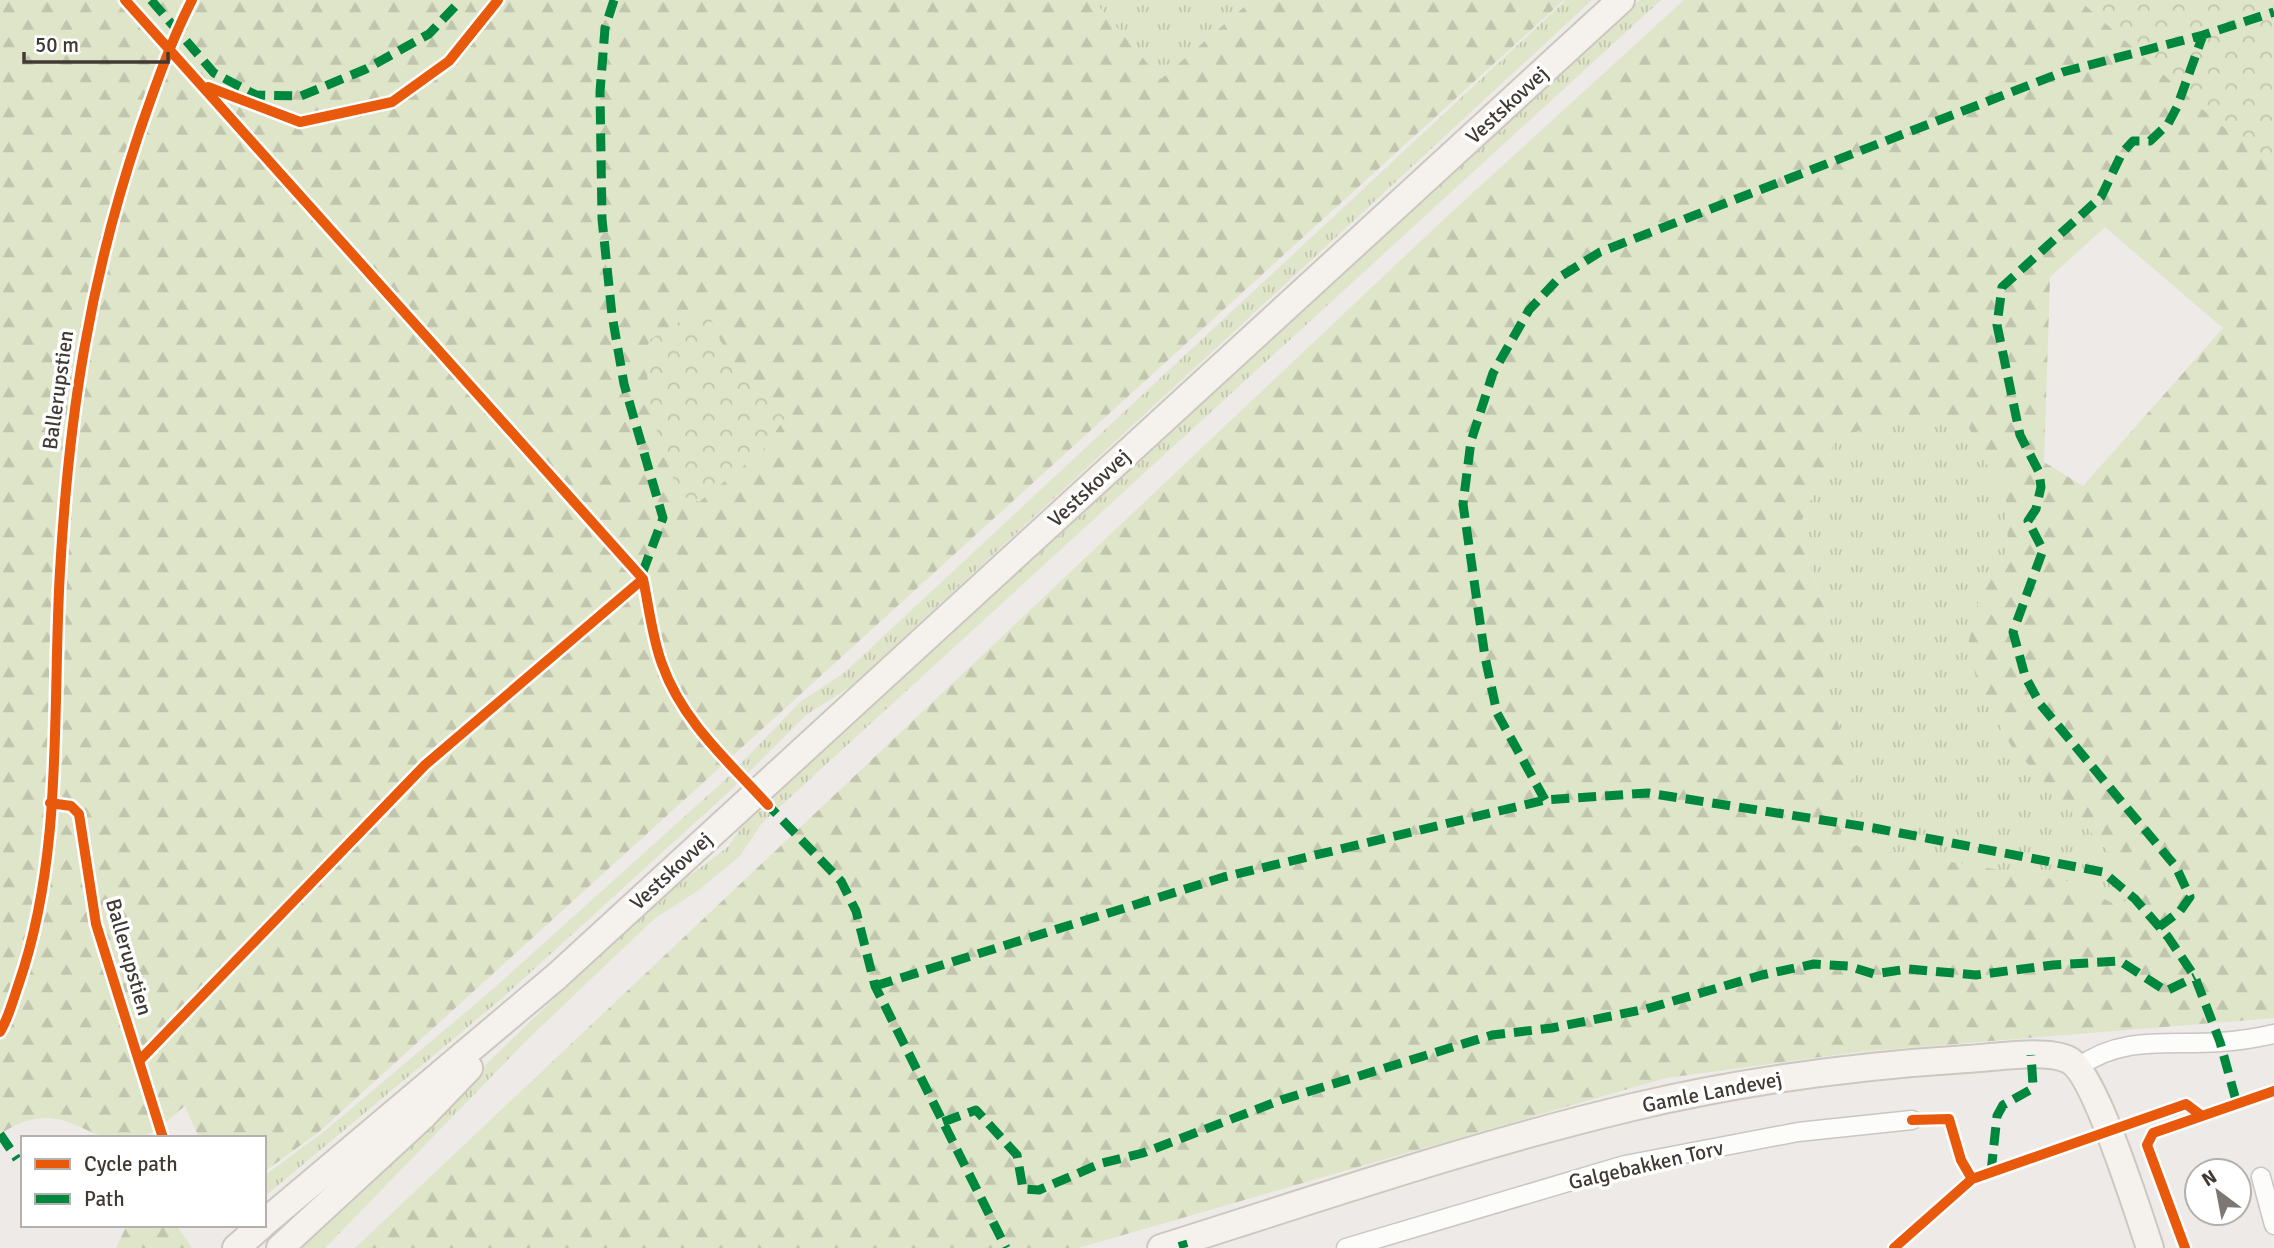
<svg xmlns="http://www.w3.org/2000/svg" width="2274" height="1248" viewBox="0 0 2274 1248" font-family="Signika,sans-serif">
	<defs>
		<pattern id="grass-tufts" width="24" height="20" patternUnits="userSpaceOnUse" patternTransform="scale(1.75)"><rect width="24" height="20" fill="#dfe5c9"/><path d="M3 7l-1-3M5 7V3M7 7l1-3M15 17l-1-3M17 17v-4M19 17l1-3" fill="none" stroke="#c1c5ad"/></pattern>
		<pattern id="forest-firs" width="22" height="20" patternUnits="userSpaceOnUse" patternTransform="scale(1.75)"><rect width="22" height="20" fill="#dfe5c9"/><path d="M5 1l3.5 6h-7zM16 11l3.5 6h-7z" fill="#c1c5ad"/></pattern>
		<pattern id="park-crowns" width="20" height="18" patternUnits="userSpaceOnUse" patternTransform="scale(1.75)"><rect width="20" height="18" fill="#dfe5c9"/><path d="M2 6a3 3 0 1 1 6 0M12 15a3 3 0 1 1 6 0" fill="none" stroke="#c1c5ad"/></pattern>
	</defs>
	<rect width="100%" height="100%" fill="#edeae7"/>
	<path fill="url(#grass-tufts)" d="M 1093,0 L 1252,0 L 1161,79 Z
		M 1566,0 L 1592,0 L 850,687 L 806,715 L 733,788 L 500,1000 L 264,1197 L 264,1176 L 326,1130 L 493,989 L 725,780 L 800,702 L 844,673 Z
		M 1640,0 L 1661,0 L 762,823 L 740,856 L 696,892 L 654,919 L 527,1040 L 325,1248 L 299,1248 L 644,910 L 729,846 L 752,811 Z
		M 1896,414 L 1968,426 L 2006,501 L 2008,550 L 1983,582 L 1967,648 L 1979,687 L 2011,746 L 2140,885 L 2120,907 L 2071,882 L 1837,843 L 1854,775 L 1823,674 L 1831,624 L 1797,532 L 1836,441 Z"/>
	<path fill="url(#forest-firs)" fill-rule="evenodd" d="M 0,0 L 1093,0 L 1161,79 L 1252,0 L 1564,0 L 320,1131 L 264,1172 L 264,1138 L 199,1138 L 185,1106 C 173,1115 155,1134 140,1138 C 87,1152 67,1090 0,1134 Z
		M 1684,0 L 2274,0 L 2274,1018 L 1858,1052 L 1666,1078 L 1078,1248 L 355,1248 L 1443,220 ZM 2105,227 L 2223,328 L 2083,486 L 2044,462 L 2050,277 ZM 1896,414 L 1968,426 L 2006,501 L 2008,550 L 1983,582 L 1967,648 L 1979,687 L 2011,746 L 2140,885 L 2120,907 L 2071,882 L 1837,843 L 1854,775 L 1823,674 L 1831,625 L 1797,532 L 1836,441 Z
		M 127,1225 L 176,1225 L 192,1248 L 116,1248 Z"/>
	<path fill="url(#park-crowns)" d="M 2079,0 L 2274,0 L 2274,163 L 2218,123 Z
		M 709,314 C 723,357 755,386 785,418 L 762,451 L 699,502 L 679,495 C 660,439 641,401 649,340 L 681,321 Z"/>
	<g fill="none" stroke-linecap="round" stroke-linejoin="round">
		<defs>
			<path id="street" d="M 2079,1067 C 2122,1035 2170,1046 2220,1042 C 2238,1041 2256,1038 2274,1034
				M 2261,1177 L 2274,1225
				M 1346,1248 L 1625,1165 L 1798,1132 L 1912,1120"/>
			<path id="secondary" d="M 264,1223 L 557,976 L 1621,0
				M 236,1248 L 262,1225
				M 280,1248 L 422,1117 L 469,1068
				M 1161,1248 C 1317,1199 1473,1145 1633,1107 C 1742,1081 1855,1066 1967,1059 C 1993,1058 2046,1048 2069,1060 C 2095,1074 2139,1215 2150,1248"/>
		</defs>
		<use href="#street" stroke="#c9c6c3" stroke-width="21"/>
		<use href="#secondary" stroke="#cdc7c0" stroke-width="30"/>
		<use href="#street" stroke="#fcfcfb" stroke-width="18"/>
		<use href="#secondary" stroke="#f5f2ee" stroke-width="26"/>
		<path stroke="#00873e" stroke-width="9" stroke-dasharray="18 9" stroke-linecap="butt" d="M 151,0 L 214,73 L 256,95 L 301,96 L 366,69 L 429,34 L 461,0
			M 614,0 L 605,28 L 600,92 L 602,219 L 612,315 L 624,384 L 663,518 L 639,582
			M 1545,800 L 1497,713 L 1485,657 L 1463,504 L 1471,441 L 1493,373 L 1529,310 L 1560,277 L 1600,252 L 2063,72 L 2203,35 L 2274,12
			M 764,801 L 841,881 L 856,911 L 875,986 L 1006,1248
			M 2159,927 L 2180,911 L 2190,897 L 2176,867 L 2040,704 L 2025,676 L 2013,632 L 2043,550 L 2028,521 L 2036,509 L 2041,487 L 2039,472 L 2020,435 L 1997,325 L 2002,287 L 2101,197 L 2122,153 L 2133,141 L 2150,141 L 2168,124 L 2177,107 L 2203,35
			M 875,986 L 1224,877 L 1545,800 L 1648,793 L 1874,828 L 2103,872 L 2135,899 L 2168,937 L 2195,977 L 2220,1042 L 2237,1104
			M 943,1122 L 976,1110 L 1017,1155 L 1023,1189 L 1039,1190 L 1102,1163 L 1143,1153 L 1281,1100 L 1492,1035 L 1552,1028 L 1646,1009 L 1762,975 L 1814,964 L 1848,966 L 1874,974 L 1908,969 L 1976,975 L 2053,965 L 2120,961 L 2166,991 L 2195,977
			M 0,1134 L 17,1159
			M 1991,1172 L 1997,1116 L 2003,1105 L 2030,1090 L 2033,1085 L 2031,1055
			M 1182,1241 L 1184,1248"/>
		<defs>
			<path id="cycleway" d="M 125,0 L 643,579 C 649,607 652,637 662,664 C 682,721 728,761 768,805
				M 208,87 L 300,122 L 392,102 L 449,61 L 498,0
				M 50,803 L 71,806 L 79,814 L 96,924 L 163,1138
				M 0,1032 C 9,1017 13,1000 19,983 C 64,853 52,707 60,571 C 69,414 89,283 139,133 C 155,87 170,43 192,0
				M 139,1061 L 425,765 L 643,579
				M 1912,1120 L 1949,1119 L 1961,1160 L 1972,1179
				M 1894,1248 L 1972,1179 L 2186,1104 L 2202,1116 L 2274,1091
				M 2185,1248 L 2147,1145 L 2153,1133 L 2202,1116"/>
		</defs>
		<use href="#cycleway" stroke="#fff" stroke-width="15"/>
		<use href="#cycleway" stroke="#e8590c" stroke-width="10"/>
	</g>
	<g text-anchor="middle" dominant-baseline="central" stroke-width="7" stroke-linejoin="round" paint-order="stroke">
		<g font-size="21" fill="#413a34" stroke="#fff">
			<text transform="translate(1507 105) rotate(-43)">Vestskovvej</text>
			<text transform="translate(58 390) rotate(-82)">Ballerupstien</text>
			<text transform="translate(1089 488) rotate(-43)">Vestskovvej</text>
			<text transform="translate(671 871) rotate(-43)">Vestskovvej</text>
			<text transform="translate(129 957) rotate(74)">Ballerupstien</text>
			<text transform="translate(1712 1092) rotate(-11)">Gamle Landevej</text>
			<text transform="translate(1646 1165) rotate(-13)">Galgebakken Torv</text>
		</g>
	</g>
	<rect x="21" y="1136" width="245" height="91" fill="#ffffff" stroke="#b3b0ae" stroke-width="2"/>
	<rect x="35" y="1159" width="35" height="10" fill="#e8590c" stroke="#b3b0ae" stroke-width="2"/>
	<text x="84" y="1171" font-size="21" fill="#413a34">Cycle path</text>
	<rect x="35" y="1194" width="35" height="10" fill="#00873e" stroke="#b3b0ae" stroke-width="2"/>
	<text x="84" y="1206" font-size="21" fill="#413a34">Path</text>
	<g transform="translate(2218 1192) rotate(328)"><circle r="33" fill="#ffffff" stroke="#b3b0ae" stroke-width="2"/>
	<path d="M0-5L12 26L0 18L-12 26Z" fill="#7d7873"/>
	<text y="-10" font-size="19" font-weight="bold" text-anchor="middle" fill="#413a34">N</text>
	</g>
	<path d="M24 52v10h144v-10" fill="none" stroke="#413a34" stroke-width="3.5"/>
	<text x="35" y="52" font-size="21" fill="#413a34" stroke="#ffffff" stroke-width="5" paint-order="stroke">50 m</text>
</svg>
